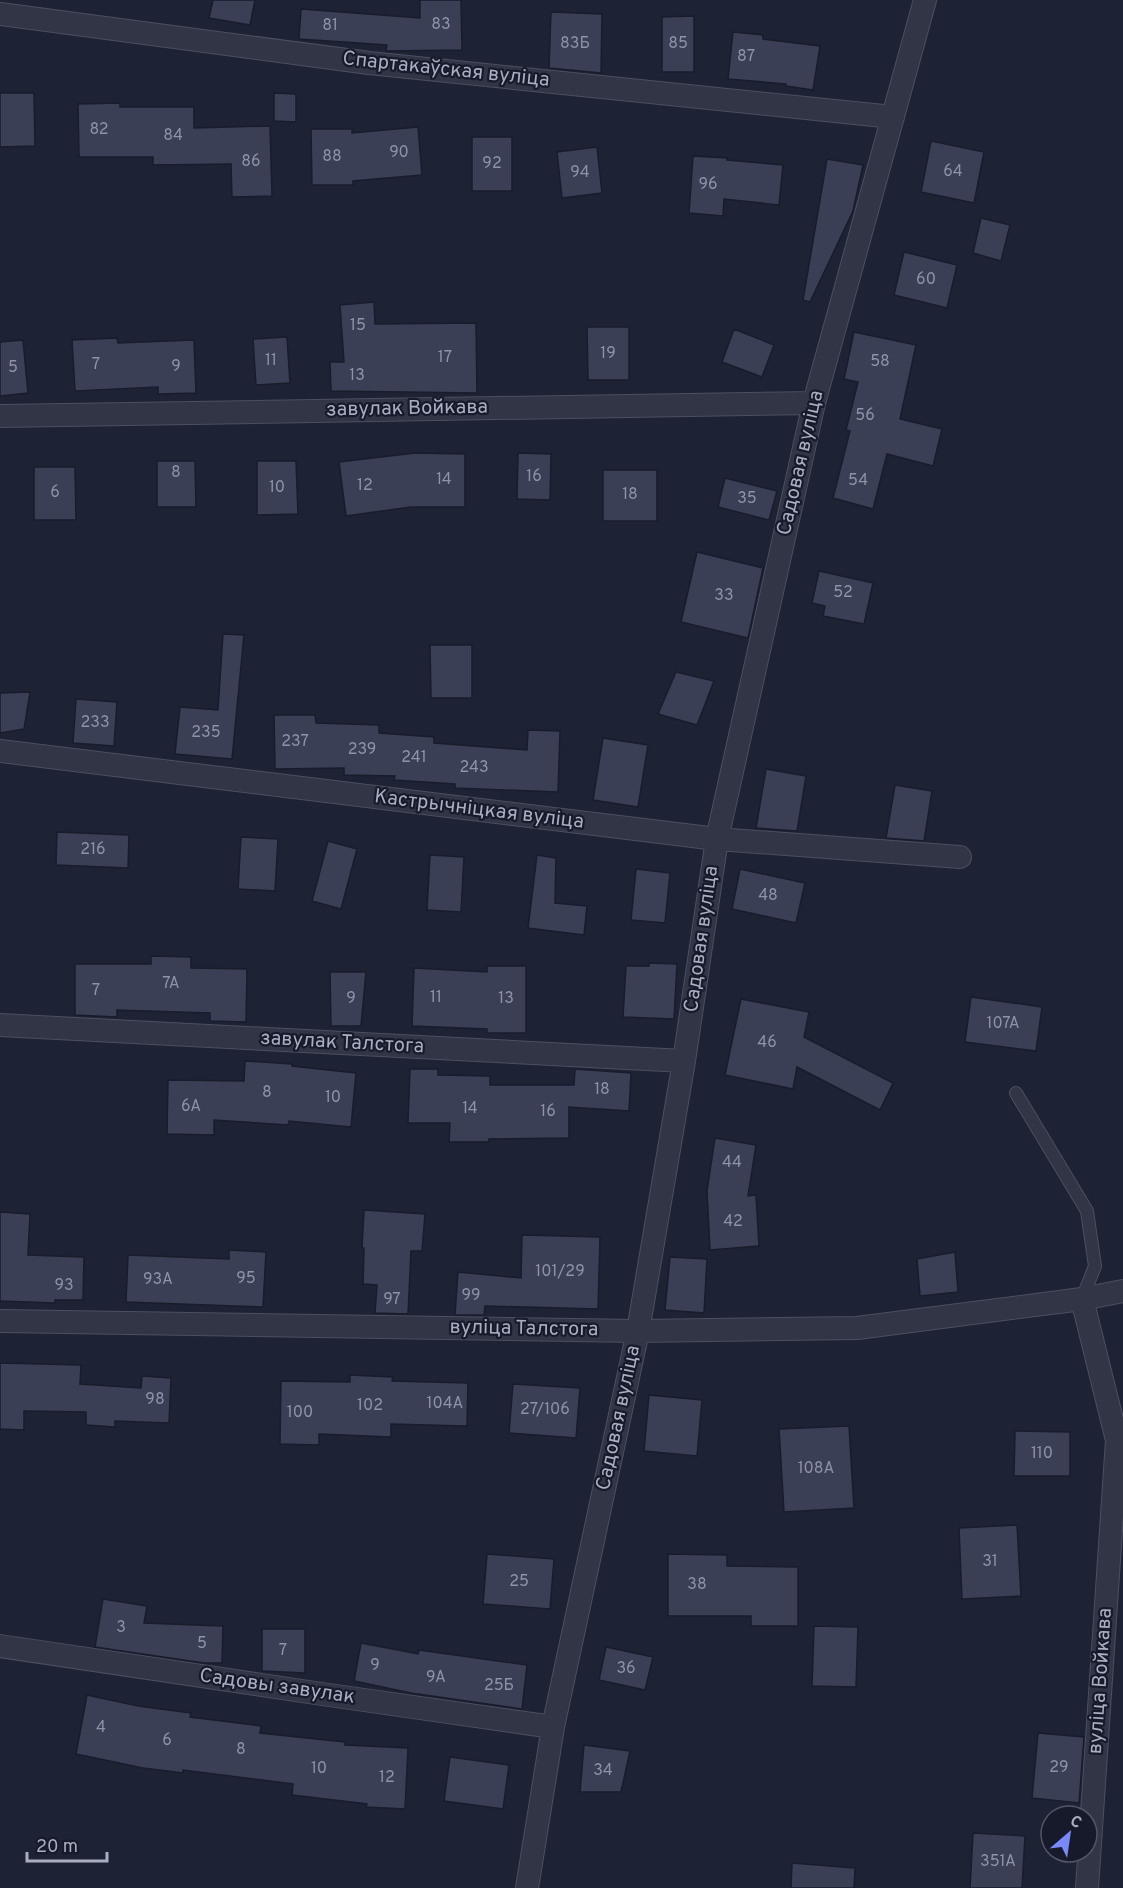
<svg xmlns="http://www.w3.org/2000/svg" width="1123" height="1888" viewBox="0 0 1123 1888" font-family="Overpass,sans-serif">
	<rect width="100%" height="100%" fill="#1e2235"/>
	<path fill="#3a3f56" stroke="#191c2c" stroke-width="1.5" d="M 213,0 L 255,0 L 250,25 L 209,18 Z
		M 420,0 L 461,0 L 462,50 L 386,51 L 387,45 L 299,39 L 301,9 L 420,18 Z
		M 551,12 L 602,14 L 601,73 L 549,68 Z
		M 694,16 L 694,72 L 662,72 L 662,17 Z
		M 733,32 L 763,35 L 763,39 L 820,46 L 813,90 L 786,86 L 786,84 L 728,79 Z
		M 0,93 L 34,93 L 35,146 L 0,147 Z
		M 274,93 L 296,94 L 296,122 L 274,121 Z
		M 120,103 L 120,107 L 194,107 L 194,128 L 270,126 L 272,196 L 232,197 L 231,164 L 153,165 L 153,157 L 79,157 L 78,104 Z
		M 418,127 L 422,175 L 353,181 L 353,185 L 312,185 L 311,129 L 352,129 L 352,133 Z
		M 472,137 L 512,137 L 512,191 L 472,191 Z
		M 931,141 L 984,152 L 974,203 L 921,192 Z
		M 597,147 L 602,193 L 562,198 L 557,152 Z
		M 693,156 L 727,158 L 727,160 L 783,165 L 779,205 L 724,199 L 723,216 L 689,213 Z
		M 827,159 L 863,165 L 853,211 L 810,302 L 803,300 Z
		M 981,218 L 1010,225 L 1001,261 L 973,253 Z
		M 904,252 L 957,265 L 947,308 L 894,295 Z
		M 374,302 L 375,324 L 476,323 L 477,393 L 331,391 L 330,362 L 344,362 L 340,305 Z
		M 587,327 L 629,327 L 629,380 L 588,380 Z
		M 734,329 L 774,345 L 762,377 L 722,362 Z
		M 854,332 L 916,345 L 900,419 L 942,429 L 933,466 L 887,454 L 873,509 L 833,498 L 850,431 L 846,430 L 858,382 L 844,379 Z
		M 287,337 L 290,383 L 256,385 L 253,339 Z
		M 117,338 L 118,343 L 194,340 L 196,393 L 158,394 L 158,387 L 75,391 L 72,340 Z
		M 23,340 L 28,393 L 0,396 L 0,342 Z
		M 415,453 L 465,454 L 465,507 L 411,507 L 346,516 L 339,462 Z
		M 518,453 L 551,454 L 550,500 L 517,499 Z
		M 157,461 L 195,461 L 196,507 L 157,507 Z
		M 257,461 L 296,461 L 298,514 L 257,515 Z
		M 34,467 L 75,467 L 76,520 L 34,520 Z
		M 603,470 L 657,470 L 657,521 L 603,521 Z
		M 725,478 L 777,491 L 769,520 L 718,507 Z
		M 697,552 L 763,568 L 748,638 L 681,622 Z
		M 819,571 L 873,583 L 864,624 L 823,616 L 825,606 L 812,603 Z
		M 223,634 L 244,635 L 232,759 L 175,754 L 180,707 L 218,710 Z
		M 430,645 L 472,645 L 472,698 L 431,698 Z
		M 676,672 L 714,681 L 697,725 L 658,714 Z
		M 30,692 L 24,729 L 0,733 L 0,693 Z
		M 76,699 L 117,702 L 114,746 L 73,743 Z
		M 274,715 L 315,715 L 316,723 L 379,725 L 379,733 L 434,737 L 434,743 L 527,750 L 528,730 L 560,731 L 558,792 L 455,788 L 455,784 L 394,780 L 395,776 L 344,775 L 344,768 L 275,769 Z
		M 603,738 L 648,745 L 638,807 L 593,800 Z
		M 766,769 L 806,776 L 797,831 L 756,828 Z
		M 895,785 L 932,791 L 924,841 L 886,838 Z
		M 57,832 L 129,835 L 128,868 L 56,865 Z
		M 241,837 L 278,839 L 275,891 L 238,889 Z
		M 328,841 L 357,849 L 341,909 L 312,901 Z
		M 430,855 L 464,857 L 461,912 L 427,910 Z
		M 537,855 L 556,858 L 555,903 L 587,906 L 584,935 L 528,928 Z
		M 636,869 L 670,873 L 665,923 L 631,920 Z
		M 740,869 L 805,883 L 796,923 L 732,909 Z
		M 151,956 L 191,957 L 191,968 L 247,969 L 246,1022 L 210,1021 L 210,1013 L 117,1010 L 117,1017 L 75,1015 L 75,964 L 151,964 Z
		M 649,963 L 677,964 L 674,1019 L 623,1017 L 626,966 L 649,966 Z
		M 487,966 L 526,966 L 526,1033 L 487,1033 L 487,1029 L 412,1026 L 414,968 L 487,972 Z
		M 330,972 L 366,972 L 361,1026 L 331,1026 Z
		M 971,997 L 1042,1007 L 1036,1051 L 965,1042 Z
		M 741,999 L 809,1012 L 804,1037 L 893,1083 L 880,1110 L 797,1067 L 793,1089 L 725,1075 Z
		M 245,1061 L 292,1064 L 292,1066 L 356,1073 L 351,1127 L 289,1121 L 288,1125 L 214,1120 L 214,1135 L 167,1134 L 168,1080 L 244,1081 Z
		M 410,1069 L 438,1069 L 438,1075 L 490,1076 L 490,1085 L 574,1085 L 575,1069 L 631,1073 L 629,1111 L 569,1107 L 569,1138 L 489,1139 L 489,1142 L 449,1142 L 450,1123 L 408,1123 Z
		M 715,1138 L 756,1145 L 748,1196 L 756,1195 L 759,1246 L 710,1250 L 707,1191 Z
		M 364,1210 L 425,1214 L 422,1251 L 411,1251 L 408,1314 L 375,1313 L 377,1285 L 363,1284 L 364,1248 L 362,1248 Z
		M 0,1212 L 30,1214 L 28,1255 L 84,1257 L 83,1300 L 55,1300 L 55,1303 L 0,1301 Z
		M 522,1235 L 600,1237 L 598,1309 L 485,1306 L 484,1315 L 455,1315 L 458,1272 L 521,1278 Z
		M 229,1250 L 266,1252 L 263,1307 L 126,1302 L 128,1255 L 229,1259 Z
		M 955,1252 L 958,1292 L 920,1296 L 917,1259 Z
		M 670,1257 L 707,1259 L 704,1313 L 665,1310 Z
		M 0,1363 L 81,1365 L 80,1384 L 141,1388 L 142,1376 L 171,1378 L 169,1423 L 115,1421 L 115,1427 L 86,1425 L 86,1412 L 24,1411 L 24,1430 L 0,1429 Z
		M 350,1375 L 393,1377 L 392,1381 L 468,1383 L 467,1426 L 391,1424 L 391,1437 L 319,1434 L 319,1445 L 280,1444 L 281,1381 L 350,1382 Z
		M 513,1384 L 580,1388 L 576,1438 L 509,1433 Z
		M 649,1395 L 702,1400 L 697,1456 L 644,1451 Z
		M 849,1426 L 854,1508 L 784,1512 L 779,1429 Z
		M 1015,1431 L 1070,1432 L 1070,1476 L 1014,1476 Z
		M 1017,1525 L 1021,1596 L 962,1599 L 959,1528 Z
		M 487,1554 L 554,1559 L 550,1609 L 483,1604 Z
		M 668,1554 L 727,1555 L 727,1566 L 798,1567 L 798,1626 L 751,1626 L 751,1616 L 668,1616 Z
		M 103,1599 L 147,1606 L 144,1623 L 223,1626 L 222,1663 L 204,1663 L 95,1647 Z
		M 814,1626 L 858,1627 L 856,1687 L 812,1686 Z
		M 262,1629 L 305,1629 L 305,1673 L 262,1671 Z
		M 361,1643 L 418,1654 L 419,1650 L 527,1665 L 522,1709 L 411,1693 L 354,1681 Z
		M 606,1647 L 653,1657 L 645,1690 L 599,1680 Z
		M 87,1695 L 138,1706 L 191,1713 L 190,1717 L 261,1726 L 260,1733 L 345,1742 L 345,1745 L 408,1748 L 405,1809 L 366,1807 L 367,1804 L 292,1795 L 293,1784 L 183,1770 L 183,1773 L 143,1768 L 76,1754 Z
		M 1038,1733 L 1084,1737 L 1079,1803 L 1032,1798 Z
		M 584,1745 L 630,1751 L 621,1792 L 580,1792 Z
		M 450,1757 L 509,1765 L 503,1809 L 444,1801 Z
		M 973,1833 L 1025,1836 L 1022,1888 L 970,1888 Z
		M 792,1863 L 855,1868 L 854,1888 L 791,1888 Z"/>
	<g fill="none" stroke-linecap="round" stroke-linejoin="round">
		<defs>
			<path id="service" d="M 1016,1093 L 1087,1211 L 1095,1266 L 1082,1299"/>
			<path id="minor" d="M 0,14 L 369,63 L 893,117
				M 0,416 L 814,403
				M 0,751 L 717,839 L 960,857
				M 0,1025 L 684,1061
				M 1082,1299 L 1117,1440 L 1087,1888
				M 0,1321 L 638,1331 L 857,1328 L 1082,1299 L 1123,1291
				M 0,1646 L 322,1694 L 553,1727
				M 527,1888 L 553,1727 L 638,1331 L 684,1061 L 717,839 L 814,403 L 925,0"/>
		</defs>
		<use href="#service" stroke="#4c4f61" stroke-width="14"/>
		<use href="#minor" stroke="#4c4f61" stroke-width="24"/>
		<use href="#service" stroke="#323546" stroke-width="12"/>
		<use href="#minor" stroke="#323546" stroke-width="22"/>
	</g>
	<g text-anchor="middle" dominant-baseline="central" stroke-width="4.5" stroke-linejoin="round" paint-order="stroke">
		<g font-size="16" fill="#8f92a8">
			<text x="441" y="25">83</text>
			<text x="330" y="26">81</text>
			<text x="575" y="44">83Б</text>
			<text x="678" y="44">85</text>
			<text x="746" y="57">87</text>
			<text x="99" y="130">82</text>
			<text x="173" y="136">84</text>
			<text x="399" y="153">90</text>
			<text x="332" y="157">88</text>
			<text x="251" y="162">86</text>
			<text x="492" y="164">92</text>
			<text x="953" y="172">64</text>
			<text x="580" y="173">94</text>
			<text x="708" y="185">96</text>
			<text x="926" y="280">60</text>
			<text x="358" y="326">15</text>
			<text x="608" y="354">19</text>
			<text x="445" y="358">17</text>
			<text x="271" y="361">11</text>
			<text x="880" y="362">58</text>
			<text x="96" y="365">7</text>
			<text x="176" y="367">9</text>
			<text x="13" y="368">5</text>
			<text x="357" y="376">13</text>
			<text x="865" y="416">56</text>
			<text x="176" y="473">8</text>
			<text x="534" y="477">16</text>
			<text x="444" y="480">14</text>
			<text x="858" y="481">54</text>
			<text x="365" y="486">12</text>
			<text x="277" y="488">10</text>
			<text x="55" y="493">6</text>
			<text x="630" y="495">18</text>
			<text x="747" y="499">35</text>
			<text x="843" y="593">52</text>
			<text x="724" y="596">33</text>
			<text x="95" y="723">233</text>
			<text x="206" y="733">235</text>
			<text x="295" y="742">237</text>
			<text x="362" y="750">239</text>
			<text x="414" y="758">241</text>
			<text x="474" y="768">243</text>
			<text x="93" y="850">216</text>
			<text x="768" y="896">48</text>
			<text x="171" y="984">7А</text>
			<text x="96" y="991">7</text>
			<text x="436" y="998">11</text>
			<text x="351" y="999">9</text>
			<text x="506" y="999">13</text>
			<text x="1003" y="1024">107А</text>
			<text x="767" y="1043">46</text>
			<text x="602" y="1090">18</text>
			<text x="267" y="1093">8</text>
			<text x="333" y="1098">10</text>
			<text x="191" y="1107">6А</text>
			<text x="470" y="1109">14</text>
			<text x="548" y="1112">16</text>
			<text x="732" y="1163">44</text>
			<text x="733" y="1222">42</text>
			<text x="560" y="1272">101/29</text>
			<text x="246" y="1279">95</text>
			<text x="158" y="1280">93А</text>
			<text x="64" y="1286">93</text>
			<text x="471" y="1296">99</text>
			<text x="392" y="1300">97</text>
			<text x="155" y="1400">98</text>
			<text x="445" y="1404">104А</text>
			<text x="370" y="1406">102</text>
			<text x="545" y="1410">27/106</text>
			<text x="300" y="1413">100</text>
			<text x="1042" y="1454">110</text>
			<text x="816" y="1469">108А</text>
			<text x="990" y="1562">31</text>
			<text x="519" y="1582">25</text>
			<text x="697" y="1585">38</text>
			<text x="121" y="1628">3</text>
			<text x="202" y="1644">5</text>
			<text x="283" y="1651">7</text>
			<text x="375" y="1666">9</text>
			<text x="626" y="1669">36</text>
			<text x="436" y="1678">9А</text>
			<text x="499" y="1686">25Б</text>
			<text x="101" y="1728">4</text>
			<text x="167" y="1741">6</text>
			<text x="241" y="1750">8</text>
			<text x="1059" y="1768">29</text>
			<text x="319" y="1769">10</text>
			<text x="603" y="1771">34</text>
			<text x="387" y="1778">12</text>
			<text x="998" y="1862">351А</text>
		</g>
		<g font-size="20" fill="#abaec3" stroke="#171a2a">
			<text transform="translate(446 70) rotate(6)">Спартакаўская вуліца</text>
			<text transform="translate(407 409) rotate(-1)">завулак Войкава</text>
			<text transform="translate(801 463) rotate(-77)">Садовая вуліца</text>
			<text transform="translate(479 810) rotate(7)">Кастрычніцкая вуліца</text>
			<text transform="translate(702 939) rotate(-82)">Садовая вуліца</text>
			<text transform="translate(342 1043) rotate(3)">завулак Талстога</text>
			<text transform="translate(524 1329) rotate(1)">вуліца Талстога</text>
			<text transform="translate(619 1418) rotate(-78)">Садовая вуліца</text>
			<text transform="translate(1101 1681) rotate(-86)">вуліца Войкава</text>
			<text transform="translate(277 1687) rotate(8)">Садовы завулак</text>
		</g>
	</g>
	<g transform="translate(1069 1834) rotate(29)"><circle r="28" fill="#171a2a" stroke="#525567" stroke-width="1.5"/>
	<path d="M0-4.5L10 22L0 15L-10 22Z" fill="#7a89f9"/>
	<text y="-9" font-size="16" font-weight="bold" text-anchor="middle" fill="#abaec3">С</text>
	</g>
	<path d="M27 1852v9h80v-9" fill="none" stroke="#abaec3" stroke-width="3"/>
	<text x="36" y="1852" font-size="18" fill="#abaec3" stroke="#171a2a" stroke-width="4.5" paint-order="stroke">20 m</text>
</svg>
